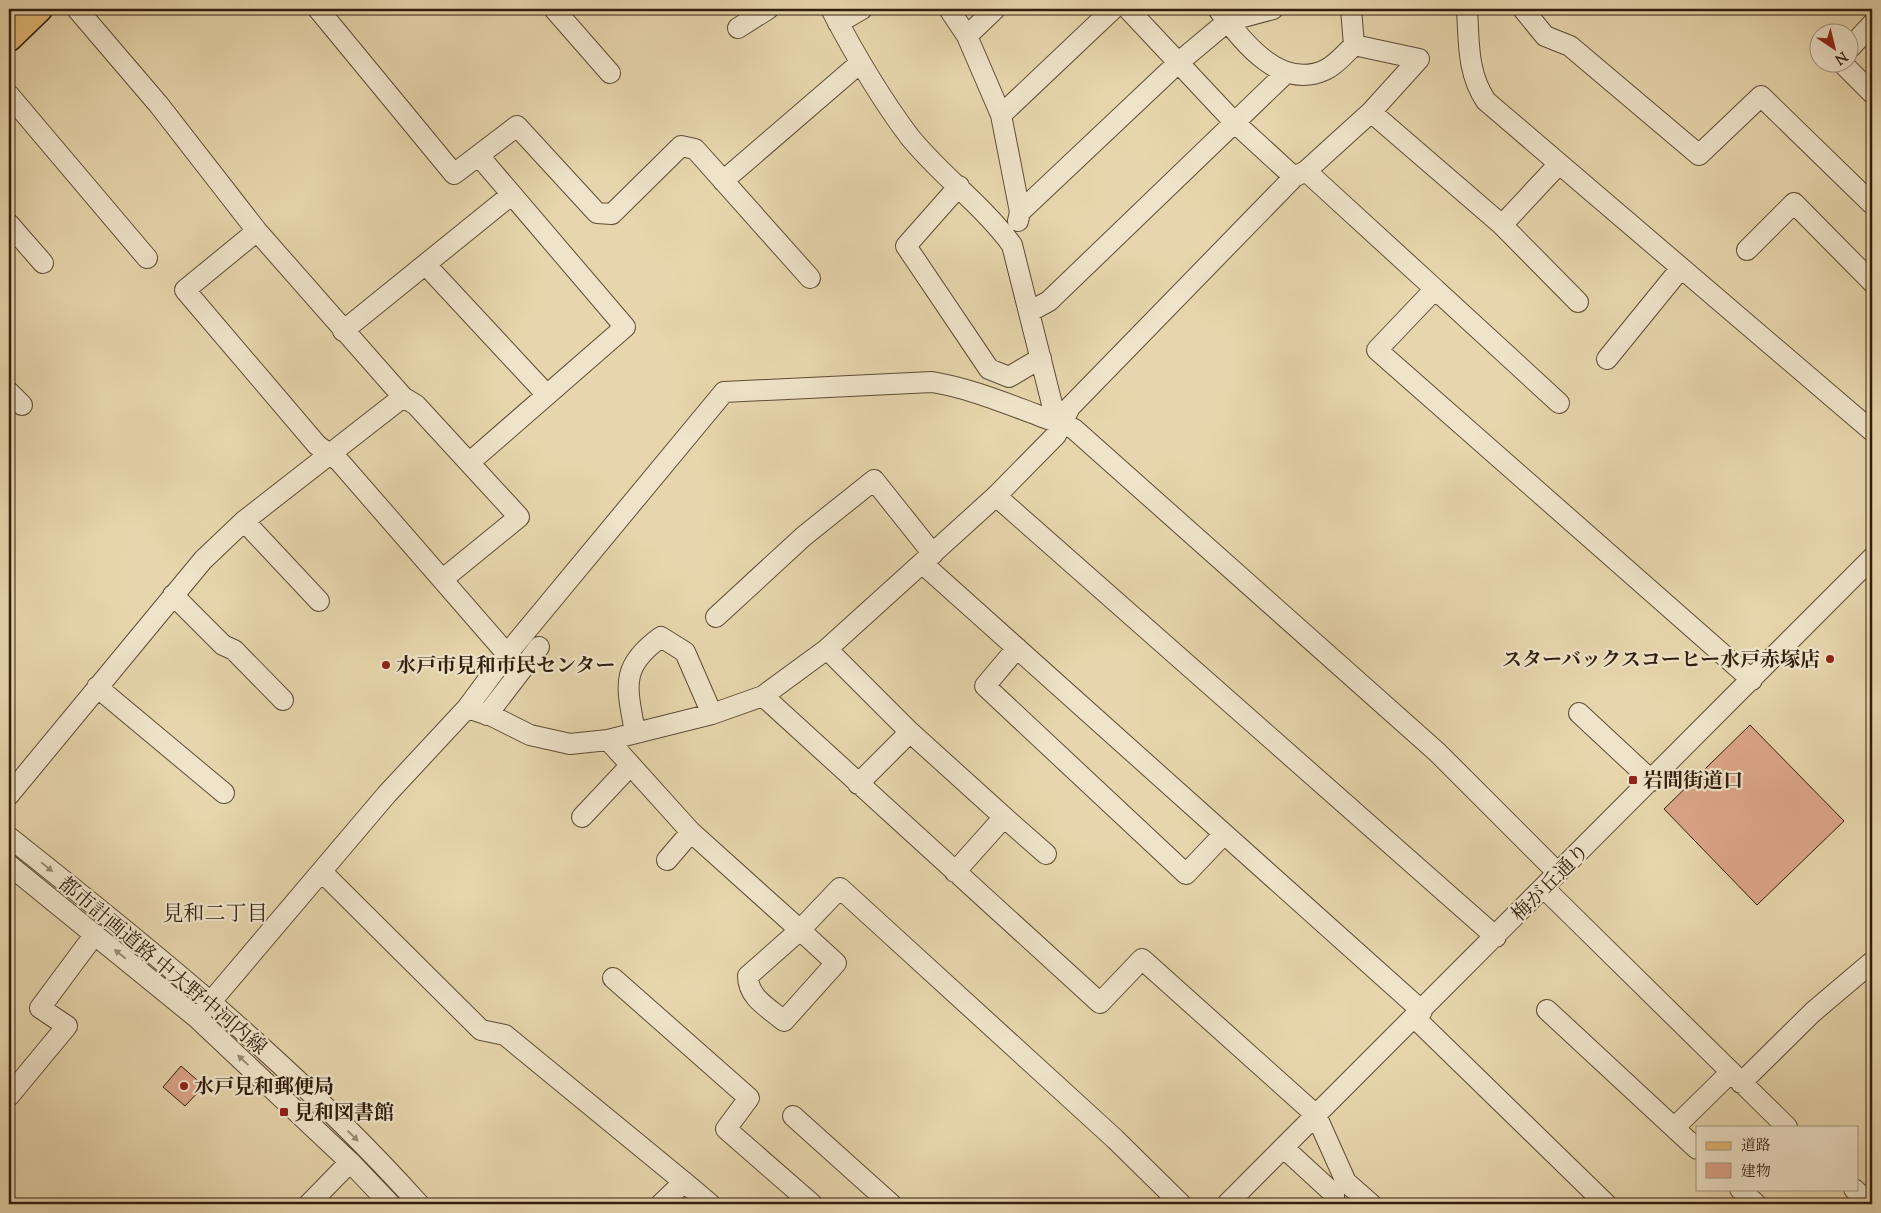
<svg xmlns="http://www.w3.org/2000/svg" width="1881" height="1213" font-family="'Sorts Mill Goudy','Noto Serif JP',serif">
<rect width="100%" height="100%" fill="#e7d6ad"/>
<filter id="stains"><feTurbulence type="fractalNoise" baseFrequency=".004" numOctaves="4"/><feColorMatrix values="0 0 0 0 .2 0 0 0 0 .09 0 0 0 0 .02 0 0 0 .5 -.17"/></filter>
<radialGradient id="worn" r=".72"><stop offset=".6" stop-color="#630" stop-opacity="0"/><stop offset="1" stop-color="#630" stop-opacity=".3"/></radialGradient>
<path fill="#dda58a" stroke="#311e0e" d="M1750,725L1844,821L1757,905L1664,809Z
M181,1066L204,1086L185,1106L163,1087Z"/>
<g fill="none" stroke-linecap="round" stroke-linejoin="round">
<defs>
<path id="minor" d="M77,9L159,105L257,231L403,397L416,405L519,517L443,579
M318,9L454,174L517,126L597,213L612,214L681,146L695,149L810,278
M554,9L610,73
M831,9C854,53 879,96 909,136C940,175 982,204 1012,245L1052,404L1063,423
M949,9L967,36L1001,115L1020,212L1018,221
M1128,9L1234,122L1294,177
M1218,9C1242,40 1279,91 1325,70C1336,65 1346,53 1354,45L1351,9
M1467,9C1469,41 1467,73 1486,101L1872,431
M1523,9L1545,36L1570,46L1699,155L1761,96L1872,204
M838,23L862,9
M738,28L768,9
M967,36L995,9
M1848,50L1872,24
M1841,62L1872,93
M9,95L147,258
M1371,112L1502,225L1558,165
M1001,115L1113,9
M1306,171L1435,289L1377,350L1752,680
M723,181L860,63
M959,186L906,246L989,369L1009,377L1041,358
M1020,212L1179,62L1228,21L1273,9
M9,224L43,263
M1502,225L1578,302
M257,231L185,290L317,445L339,461L507,654
M1747,250L1794,203L1872,282
M426,265L547,395
M1435,289L1559,403
M1029,312L1049,301L1287,72
M343,331L511,195
M1607,359L1681,268
M9,392L22,405
M470,462L625,327L479,156
M996,496L1496,937
M244,521L319,601
M923,564L1422,1011
M173,595L223,645L234,650L283,700
M716,617L804,536L874,480L933,554
M1017,648L985,686L1186,874L1224,834
M827,649L910,732L1004,817L955,872
M97,687L224,793
M763,696L1100,1003L1142,959L1316,1115L1346,1182L1371,1204
M467,708L492,716L530,735L570,744L608,740L712,714L763,696L827,649L996,496L1056,435L1070,407L1294,177L1306,171L1371,112L1419,59L1354,45
M1579,713L1652,781
M487,715L539,647
M635,732C627,687 619,667 661,637L685,652L712,714
M608,740L691,832L800,930L840,888L1115,1139L1181,1204
M858,784L910,732
M9,795L203,560L244,521L403,397
M582,817L630,766
M1004,817L1046,854
M9,837C153,951 296,1067 419,1204
M667,860L691,832
M9,865L197,1018L350,1162L390,1204
M322,872L481,1030L505,1035L684,1182
M1544,888L1787,1127
M800,930L836,963L784,1021C769,1008 748,998 748,976Z
M613,978L749,1098L726,1129L812,1204
M1547,1010L1697,1149
M197,1018L387,794L467,708L507,654L724,392L932,382C968,388 1000,401 1035,414C1048,420 1061,422 1074,429L1437,752L1558,873
M1415,1018L1606,1204
M1741,1083L1813,1012L1872,962
M9,1096L67,1026L40,1008L95,934
M793,1116L891,1204
M1675,1127L1730,1073
M1284,1148L1334,1194V1204
M1740,1189L1756,1204
M1854,1189L1870,1204
M309,1204L350,1162
M661,1204L684,1182L710,1204
M1227,1204L1872,558"/>
<path id="major" d="M9,38L39,9"/>
</defs>
<use href="#minor" stroke="#5e4c36" stroke-width="22"/>
<use href="#major" stroke="#311e0e" stroke-width="29"/>
<use href="#minor" stroke="#efe4ca" stroke-width="20"/>
<use href="#major" stroke="#e4bb76" stroke-width="26"/>
</g>
<defs><path id="oneway-solid" d="M-6-.8H1V-3.2L6.5 0L1 3.2V.8H-6Z" transform="scale(1.25)"/></defs>
<g fill="#9a8b75">
<use href="#oneway-solid" transform="translate(47 867) rotate(39)"/>
<use href="#oneway-solid" transform="translate(120 954) rotate(-141)"/>
<use href="#oneway-solid" transform="translate(243 1060) rotate(-137)"/>
<use href="#oneway-solid" transform="translate(353 1136) rotate(45)"/>
</g>
<g fill="#8f2418" stroke="#efe4ca" stroke-width="2">
<circle cx="1830" cy="659" r="5"/>
<circle cx="386" cy="665" r="5"/>
<rect x="1628" y="775" width="10" height="10" rx="2.5"/>
<circle cx="184" cy="1086" r="5"/>
<rect x="279" y="1107" width="10" height="10" rx="2.5"/>
</g>
<g text-anchor="middle" stroke-width="4.5" stroke-linejoin="round" paint-order="stroke">
<g font-size="20" font-weight="bold" fill="#311e0e" stroke="#efe4ca" text-anchor="start">
<text x="1820" y="666" text-anchor="end">スターバックスコーヒー水戸赤塚店</text>
<text x="396" y="672">水戸市見和市民センター</text>
<text x="1643" y="787">岩間街道口</text>
<text x="194" y="1093">水戸見和郵便局</text>
<text x="294" y="1119">見和図書館</text>
</g>
<g font-size="20" fill="#311e0e" stroke="#efe4ca">
<text transform="translate(1550 882) rotate(-45)" y="7">梅が丘通り</text>
<text transform="translate(163 965) rotate(40)" y="7">都市計画道路 中大野中河内線</text>
</g>
<g font-size="21" fill="#311e0e" stroke="#efe4ca">
<text x="215" y="920">見和二丁目</text>
</g>
</g>
<rect width="1881" height="1213" fill="none" stroke="#e7d6ad" stroke-width="30"/>
<rect x="10" y="10" width="1861" height="1193" fill="none" stroke="#311e0e" stroke-width="2.5"/>
<rect x="15" y="15" width="1851" height="1183" fill="none" stroke="#311e0e"/>
<rect x="1696" y="1126" width="162" height="65" fill="#efe4ca" stroke="#a3957f"/>
<rect x="1706" y="1142" width="25" height="8" fill="#e4bb76" stroke="#a3957f"/>
<text x="1741" y="1150" font-size="15" fill="#311e0e">道路</text>
<rect x="1706" y="1163" width="25" height="15" fill="#dda58a" stroke="#a3957f"/>
<text x="1741" y="1176" font-size="15" fill="#311e0e">建物</text>
<g transform="translate(1834 48) rotate(145)"><circle r="24" fill="#efe4ca" stroke="#a3957f"/>
<path d="M0-4L9 19L0 12L-9 19Z" fill="#8f2418"/>
<text y="-8" font-size="14" font-weight="bold" text-anchor="middle" fill="#311e0e">N</text>
</g>
<rect width="100%" height="100%" filter="url(#stains)"/>
<rect width="100%" height="100%" fill="url(#worn)"/>
</svg>
